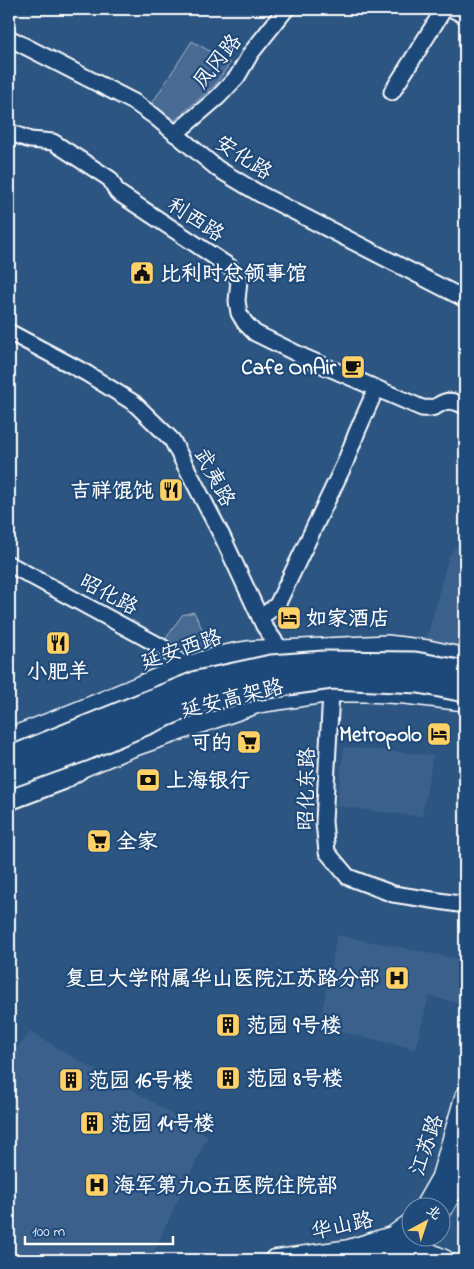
<svg xmlns="http://www.w3.org/2000/svg" width="474" height="1269" font-family="'Indie Flower','LXGW WenKai TC',sans-serif">
<rect width="100%" height="100%" fill="#2c5582"/>
<filter id="ink" filterUnits="userSpaceOnUse"><feTurbulence type="fractalNoise" baseFrequency=".02" numOctaves="2"/><feDisplacementMap in="SourceGraphic" scale="10" xChannelSelector="R" yChannelSelector="G"/><feConvolveMatrix kernelMatrix="1 2 1 2 8 2 1 2 1" color-interpolation-filters="sRGB"/></filter>
<g filter="url(#ink)">
<path fill="#3b618b" d="M465,543V650L426,641L449,555L456,547Z
M344,747L433,755L422,817L336,806Z
M337,935L465,960V1005L429,996L415,1049L319,1027Z
M31,1031L70,1056L121,1083L208,1136L150,1260H9V1058Z"/>
<path fill="#486b92" stroke="#a4b5c8" d="M192,41L230,63L216,84L175,120L151,105Z
M194,612L201,627L216,641L215,649L191,659L175,652L165,640L182,615Z"/>
<g fill="none" stroke-linecap="round" stroke-linejoin="round">
<defs>
<path id="minor" d="M452,9L465,16
M9,38L134,102L154,116L218,169L260,194L465,299
M392,92L444,9
M9,132L30,140L53,142L110,179L117,192L230,267L239,280L237,301L239,313L245,323L255,333L306,358L422,408C444,411 438,393 465,406
M175,134L218,97L237,77L251,53L286,9
M9,332L86,373L134,403L172,440L222,536L264,626L281,650L287,655
M9,564L162,647L186,667
M260,618L277,605L345,463L357,432L376,389
M323,686L331,692L324,822L327,852L348,877L393,894L465,905"/>
<path id="major" d="M9,738C44,725 78,712 113,697C167,675 221,646 281,650L387,645L428,650L465,658
M62,770L78,769L129,748L258,703L331,692H366L405,694L465,701
M425,1206L441,1178L465,1096
M442,1210L455,1187L465,1153
M401,1240L445,1260
M274,1260L347,1250L393,1236L412,1222
M361,1260L409,1244L417,1236"/>
<path id="highway" d="M9,799L62,779L78,769"/>
</defs>
<use href="#minor" stroke="#fff" stroke-width="19"/>
<use href="#major" stroke="#fff" stroke-width="22"/>
<use href="#highway" stroke="#fff" stroke-width="25"/>
<use href="#minor" stroke="#1f4a7a" stroke-width="15"/>
<use href="#major" stroke="#1f4a7a" stroke-width="19"/>
<use href="#highway" stroke="#1f4a7a" stroke-width="21"/>
<defs>
<path id="highway-bridge" d="M9,758L197,682L271,666L324,662L415,663L465,672
M9,777L84,750L193,704L253,689L331,678L419,682L465,691"/>
</defs>
<use href="#highway-bridge" stroke="#fff" stroke-width="25" stroke-linecap="butt"/>
<use href="#highway-bridge" stroke="#1f4a7a" stroke-width="21"/>
</g>
</g>
<defs>
<symbol id="civic-square" viewBox="-11 -11 22 22"><rect x="-9" y="-9" width="18" height="18" rx="4" fill="#ffd166" stroke="#1f4a7a"/><path d="M-.6-6.5H3V-4.5H.6V-3L4-1V1h2V6H-6V1h2V-1L-.6-3ZM-1.2 2.5V6h2.4V2.5Z" fill="#111"/></symbol>
<symbol id="cafe-square" viewBox="-11 -11 22 22"><rect x="-9" y="-9" width="18" height="18" rx="4" fill="#ffd166" stroke="#1f4a7a"/><path d="M-5.5-4.5H6V0H3Q3 3.5 0 3.5H-2.5Q-5.5 3.5-5.5 0ZM3-3.2v2h1.7v-2ZM-6 4.5H4V6H-6Z" fill="#111"/></symbol>
<symbol id="restaurant-square" viewBox="-11 -11 22 22"><rect x="-9" y="-9" width="18" height="18" rx="4" fill="#ffd166" stroke="#1f4a7a"/><path d="M-5-6h1v4h1v-4h1v4h1v-4h1v5L-1.5 .5V6h-2V.5L-5-1ZM5-6V6H3V1.5H1.5Q1.5-4 5-6Z" fill="#111"/></symbol>
<symbol id="hotel-square" viewBox="-11 -11 22 22"><rect x="-9" y="-9" width="18" height="18" rx="4" fill="#ffd166" stroke="#1f4a7a"/><path d="M-6-4.5h1.5V1H6V5H4.5V3h-9V5H-6ZM-4 0a1.8 1.8 0 1 1 3.6 0ZM.5 0V-2.5h3Q6-2.5 6 0Z" fill="#111"/></symbol>
<symbol id="supermarket-square" viewBox="-11 -11 22 22"><rect x="-9" y="-9" width="18" height="18" rx="4" fill="#ffd166" stroke="#1f4a7a"/><path d="M-6-5.5h2.5l.6 2H6L4.5 2H-2.5L-4.4-4H-6ZM-1.5 3.2a1.3 1.3 0 1 0 .1 0ZM3 3.2a1.3 1.3 0 1 0 .1 0Z" fill="#111"/></symbol>
<symbol id="bank-square" viewBox="-11 -11 22 22"><rect x="-9" y="-9" width="18" height="18" rx="4" fill="#ffd166" stroke="#1f4a7a"/><path d="M-6-4H6V4H-6ZM0-2.3a2.3 2.3 0 1 0 0 4.6a2.3 2.3 0 1 0 0-4.6Z" fill="#111"/></symbol>
<symbol id="hospital-square" viewBox="-11 -11 22 22"><rect x="-9" y="-9" width="18" height="18" rx="4" fill="#ffd166" stroke="#1f4a7a"/><path d="M-5-5h3v3.5h4V-5h3V5h-3V1.5h-4V5h-3Z" fill="#111"/></symbol>
<symbol id="building-square" viewBox="-11 -11 22 22"><rect x="-9" y="-9" width="18" height="18" rx="4" fill="#ffd166" stroke="#1f4a7a"/><path d="M-4-6H4V6H1V3H-1V6H-4ZM-2.5-4.3h1.7v1.8h-1.7ZM.8-4.3h1.7v1.8H.8ZM-2.5-1h1.7V.8h-1.7ZM.8-1h1.7V.8H.8Z" fill="#111"/></symbol>
</defs>
<g fill-rule="evenodd">
<use href="#civic-square" x="128" y="259" width="28" height="28"/>
<use href="#cafe-square" x="339" y="353" width="28" height="28"/>
<use href="#restaurant-square" x="157" y="476" width="28" height="28"/>
<use href="#hotel-square" x="275" y="604" width="28" height="28"/>
<use href="#restaurant-square" x="44" y="629" width="28" height="28"/>
<use href="#hotel-square" x="425" y="720" width="28" height="28"/>
<use href="#supermarket-square" x="235" y="728" width="28" height="28"/>
<use href="#bank-square" x="134" y="766" width="28" height="28"/>
<use href="#supermarket-square" x="85" y="827" width="28" height="28"/>
<use href="#hospital-square" x="383" y="964" width="28" height="28"/>
<use href="#building-square" x="214" y="1011" width="28" height="28"/>
<use href="#building-square" x="214" y="1064" width="28" height="28"/>
<use href="#building-square" x="57" y="1066" width="28" height="28"/>
<use href="#building-square" x="78" y="1109" width="28" height="28"/>
<use href="#hospital-square" x="83" y="1171" width="28" height="28"/>
</g>
<g text-anchor="middle" stroke-width="4.5" stroke-linejoin="round" paint-order="stroke">
<g font-size="21" fill="#fff" stroke="#1f4a7a">
<text transform="translate(217 61) rotate(-51)" y="7">凤冈路</text>
<text transform="translate(244 157) rotate(33)" y="7">安化路</text>
<text transform="translate(196 219) rotate(33)" y="7">利西路</text>
<text transform="translate(215 477) rotate(62)" y="7">武夷路</text>
<text transform="translate(109 594) rotate(28)" y="7">昭化路</text>
<text transform="translate(181 649) rotate(-19)" y="7">延安西路</text>
<text transform="translate(232 698) rotate(-14)" y="7">延安高架路</text>
<text transform="translate(306 789) rotate(-89)" y="7">昭化东路</text>
<text transform="translate(426 1145) rotate(-71)" y="7">江苏路</text>
<text transform="translate(342 1225) rotate(-12)" y="7">华山路</text>
</g>
<g font-size="21" font-weight="bold" fill="#fff" stroke="#1f4a7a" text-anchor="start">
<text x="160" y="280">比利时总领事馆</text>
<text x="336" y="374" text-anchor="end">Cafe OnAir</text>
<text x="154" y="497" text-anchor="end">吉祥馄饨</text>
<text x="306" y="625">如家酒店</text>
<text x="58" y="678" text-anchor="middle">小肥羊</text>
<text x="422" y="741" text-anchor="end">Metropolo</text>
<text x="232" y="749" text-anchor="end">可的</text>
<text x="166" y="787">上海银行</text>
<text x="116" y="848">全家</text>
<text x="380" y="985" text-anchor="end">复旦大学附属华山医院江苏路分部</text>
<text x="246" y="1032">范园 9号楼</text>
<text x="246" y="1085">范园 8号楼</text>
<text x="88" y="1087">范园 16号楼</text>
<text x="110" y="1130">范园 14号楼</text>
<text x="114" y="1192">海军第九O五医院住院部</text>
</g>
</g>
<rect width="474" height="1269" fill="none" stroke="#1f4a7a" stroke-width="30"/>
<rect x="15" y="15" width="444" height="1239" fill="none" stroke="#fff" stroke-width="2" filter="url(#ink)"/>
<g transform="translate(426 1222) rotate(40)"><circle r="24" fill="#1f4a7a" stroke="#7992af"/>
<path d="M0-4L9 19L0 12L-9 19Z" fill="#ffd166"/>
<text y="-8" font-size="14" font-weight="bold" text-anchor="middle" fill="#ffffff">北</text>
</g>
<path d="M25 1236v8h148v-8" fill="none" stroke="#ffffff" stroke-width="2.5"/>
<text x="32" y="1236" font-size="15" fill="#ffffff" stroke="#1f4a7a" stroke-width="4" paint-order="stroke">100 m</text>
</svg>
